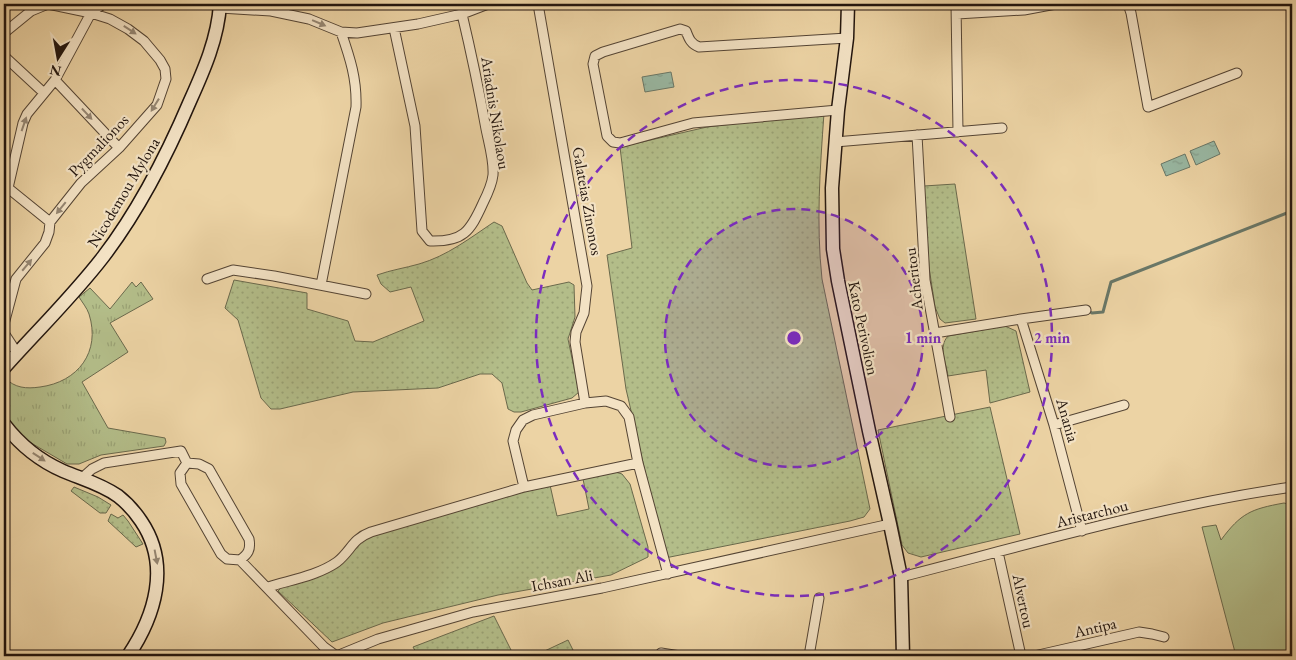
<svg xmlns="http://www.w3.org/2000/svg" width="1296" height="660" font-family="'EB Garamond',serif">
<defs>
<pattern id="grass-dots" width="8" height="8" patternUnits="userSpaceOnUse" patternTransform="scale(1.25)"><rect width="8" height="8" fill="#b3bd89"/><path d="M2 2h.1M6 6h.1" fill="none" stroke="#9aa275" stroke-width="1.8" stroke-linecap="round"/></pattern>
<pattern id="park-tufts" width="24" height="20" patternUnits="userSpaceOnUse" patternTransform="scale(1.25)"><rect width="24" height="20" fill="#b3bd89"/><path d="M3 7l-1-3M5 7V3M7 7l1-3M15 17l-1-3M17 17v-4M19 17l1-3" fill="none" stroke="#9aa275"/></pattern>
<pattern id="water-ripples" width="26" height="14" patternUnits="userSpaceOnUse" patternTransform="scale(1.25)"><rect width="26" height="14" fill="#99b8a3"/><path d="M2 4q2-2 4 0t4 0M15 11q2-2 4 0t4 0" fill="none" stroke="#849d8b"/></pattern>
</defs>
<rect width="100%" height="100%" fill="#ecd3a4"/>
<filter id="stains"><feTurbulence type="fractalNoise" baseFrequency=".004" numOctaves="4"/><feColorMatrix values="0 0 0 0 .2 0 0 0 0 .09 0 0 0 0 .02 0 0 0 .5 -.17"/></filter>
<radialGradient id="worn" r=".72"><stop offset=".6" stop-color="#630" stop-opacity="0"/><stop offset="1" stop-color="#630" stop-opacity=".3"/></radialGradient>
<path fill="url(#grass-dots)" stroke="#6a694c" d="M824,113C820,170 816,223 822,279L870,509L864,517L850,521L665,558L626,389L607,255L632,248L620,147L707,127Z
M955,184L976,319L945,323L940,319L935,307L929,267L924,186Z
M494,222L502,226L527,283L532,290L569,282L574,285L575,317L568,339L579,392L572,398L521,412H514L508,409L502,383L492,374H480L438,388L353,392L280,409H271L261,398L238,320L225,308L234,280L307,293V309L348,321L355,341L373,342L424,321L411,287L390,292L381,284L377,275C391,270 405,268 419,264C447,256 470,238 494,222Z
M1005,326L1016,331L1030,392L990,403L986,370L948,376C946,362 938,347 948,336Z
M990,407L1020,534L921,557L908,553L902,545L878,430Z
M612,471L622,474L630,484L648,547V557L611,575L498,595L383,623L332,642L278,591L285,584L316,576L360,539L396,526L550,485L557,516L589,509L583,479Z
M74,487L98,497L111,505L106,513H100L71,491Z
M111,514L118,518L123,515L128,521L143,544L136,547L108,521Z
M494,616L514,656H418L413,647Z
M568,640L576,656H534Z"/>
<path fill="url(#park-tufts)" stroke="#6a694c" d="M132,282L136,287L141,282L153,299L110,323L128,352L82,382L108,428L165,438L166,442L164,446L101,455L79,464H67L21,437L4,416V380L5,378C15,388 26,389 40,387C78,382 101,352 89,314C87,308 82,302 79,297L90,288L110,309Z"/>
<path fill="#b3bd89" stroke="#6a694c" d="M1284,503L1292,505V656H1236L1202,527L1216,525L1221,540C1241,513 1251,509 1284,503Z"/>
<path fill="url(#water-ripples)" stroke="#697767" d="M671,72L674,87L645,92L642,77Z
M1214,141L1220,154L1196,165L1190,151Z
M1185,154L1190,167L1166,176L1161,164Z"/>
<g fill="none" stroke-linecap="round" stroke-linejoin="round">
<path stroke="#697767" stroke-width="3" d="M1087,310L1092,313L1103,312L1111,282L1292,211"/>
<defs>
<path id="street" d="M538,4L587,286L584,313L576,332L575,342L585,403
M956,4L958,132
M1128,4L1131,13L1148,107L1237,73
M220,8L271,11L309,19L341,32L357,33L418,24L462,14L488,4
M957,14L1024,10L1056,4
M394,28L415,126L422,231L430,241C463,242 470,232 483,203C487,195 492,184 493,175C494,160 489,144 486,129C479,90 471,52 462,14
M4,33L31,11L48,4L91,13L110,19L128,29L144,41L160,60L165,69L166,79L157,105L119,148L81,183L50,222L49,232L45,243L16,279L4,324
M4,56L44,93
M55,80L119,148
M838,110L693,123L620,143L613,142L607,136L593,64L595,56L603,52L680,29L686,31C689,39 691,44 699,47L847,38
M917,135L925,280L950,417
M835,142L1002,128
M50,222L8,188L23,123L27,114L55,80L91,13L103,4
M207,279L233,270L274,276L366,294
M321,285L356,107C357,79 350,58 341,32
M1021,319L1054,425L1082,531
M4,333L17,353
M935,333L1021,319L1086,310
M1054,425L1124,405
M187,463L199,464L209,469L249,539C251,550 248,554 240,560L227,559L221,554L181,484L180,473Z
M83,477L92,469L104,463L181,451L187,463
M524,487L513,441L516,430L523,420L533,415L585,403L606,401L621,406L629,417L638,463L668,574
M998,552L1021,656
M240,560L324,647L335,655H339L378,639L473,612L602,588L890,524
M901,577C1030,544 1160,506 1292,487
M268,587C290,580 317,576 337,562C351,551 352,539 371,532L524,487L638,463
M661,653L680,656
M809,656L819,598
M1034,656L1139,632L1152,634L1164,637"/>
<path id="secondary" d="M848,4L847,38L838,110L832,188L833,249L838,281L869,431L890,524L901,577L903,656
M4,368C37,331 73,296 103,257C139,210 167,155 190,101C204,70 218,38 220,4
M4,424C20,445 38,460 63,471C82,479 101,484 118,496C127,503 135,512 141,521C171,565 155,616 128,656"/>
</defs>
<use href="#street" stroke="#544434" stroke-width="11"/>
<use href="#secondary" stroke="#22150e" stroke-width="15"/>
<use href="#street" stroke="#f3e2c4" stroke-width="9"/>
<use href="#secondary" stroke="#f3e2c4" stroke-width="12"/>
</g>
<defs><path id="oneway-solid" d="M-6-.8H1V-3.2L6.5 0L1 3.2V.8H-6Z" transform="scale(1.25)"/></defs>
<g fill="#958672">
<use href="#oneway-solid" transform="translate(319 23) rotate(23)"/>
<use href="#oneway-solid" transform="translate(130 30) rotate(33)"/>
<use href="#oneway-solid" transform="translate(155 105) rotate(122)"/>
<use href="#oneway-solid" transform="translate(87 114) rotate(47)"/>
<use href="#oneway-solid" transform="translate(24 124) rotate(-71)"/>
<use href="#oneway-solid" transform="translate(61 208) rotate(129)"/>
<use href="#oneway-solid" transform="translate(27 265) rotate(-50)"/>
<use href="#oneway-solid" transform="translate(39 457) rotate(33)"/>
<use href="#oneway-solid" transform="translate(156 557) rotate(79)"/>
</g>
<circle cx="794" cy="338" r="129" fill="#7b2cbf" fill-opacity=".12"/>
<g fill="none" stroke="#7b2cbf" stroke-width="2.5" stroke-dasharray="9 6">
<circle cx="794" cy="338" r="129"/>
<circle cx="794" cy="338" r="258"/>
</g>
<g text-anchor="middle" stroke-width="4.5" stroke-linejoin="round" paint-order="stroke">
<g font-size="16" fill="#22150e" stroke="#f3e2c4">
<text transform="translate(496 113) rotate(81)" y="6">Ariadnis Nikolaou</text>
<text transform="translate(98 145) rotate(-46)" y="6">Pygmalionos</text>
<text transform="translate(123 192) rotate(-59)" y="6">Nicodemou Mylona</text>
<text transform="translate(588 201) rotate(80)" y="6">Galateias Zinonos</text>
<text transform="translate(913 279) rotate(-97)" y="6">Acheritou</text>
<text transform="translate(864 328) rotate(78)" y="6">Kato Perivolion</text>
<text transform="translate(1068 420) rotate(74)" y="6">Anania</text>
<text transform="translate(1092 513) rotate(-14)" y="6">Aristarchou</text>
<text transform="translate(562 580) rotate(-11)" y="6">Ichsan Ali</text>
<text transform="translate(1024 601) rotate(78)" y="6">Alvertou</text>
<text transform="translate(1095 627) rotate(-13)" y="6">Antipa</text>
</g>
</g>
<circle cx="794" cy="338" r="8" fill="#7b2cbf" stroke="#f3e2c4" stroke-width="2.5"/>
<g font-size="15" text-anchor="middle" font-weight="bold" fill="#7b2cbf" stroke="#f3e2c4" stroke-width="4.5" stroke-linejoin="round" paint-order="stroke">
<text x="923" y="343">1 min</text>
<text x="1052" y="343">2 min</text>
</g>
<rect width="1296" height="660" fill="none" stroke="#ecd3a4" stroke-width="20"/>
<rect x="5" y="5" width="1286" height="650" fill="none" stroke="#22150e" stroke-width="2.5"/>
<rect x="10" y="10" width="1276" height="640" fill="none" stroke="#22150e"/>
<g transform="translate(58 58) rotate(191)" stroke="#f3e2c4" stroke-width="4" paint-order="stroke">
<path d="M0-4L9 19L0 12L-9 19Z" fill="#22150e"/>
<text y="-8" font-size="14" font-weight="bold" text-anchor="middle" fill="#22150e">N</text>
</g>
<rect width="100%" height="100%" filter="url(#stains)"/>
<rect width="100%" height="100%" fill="url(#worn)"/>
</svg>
